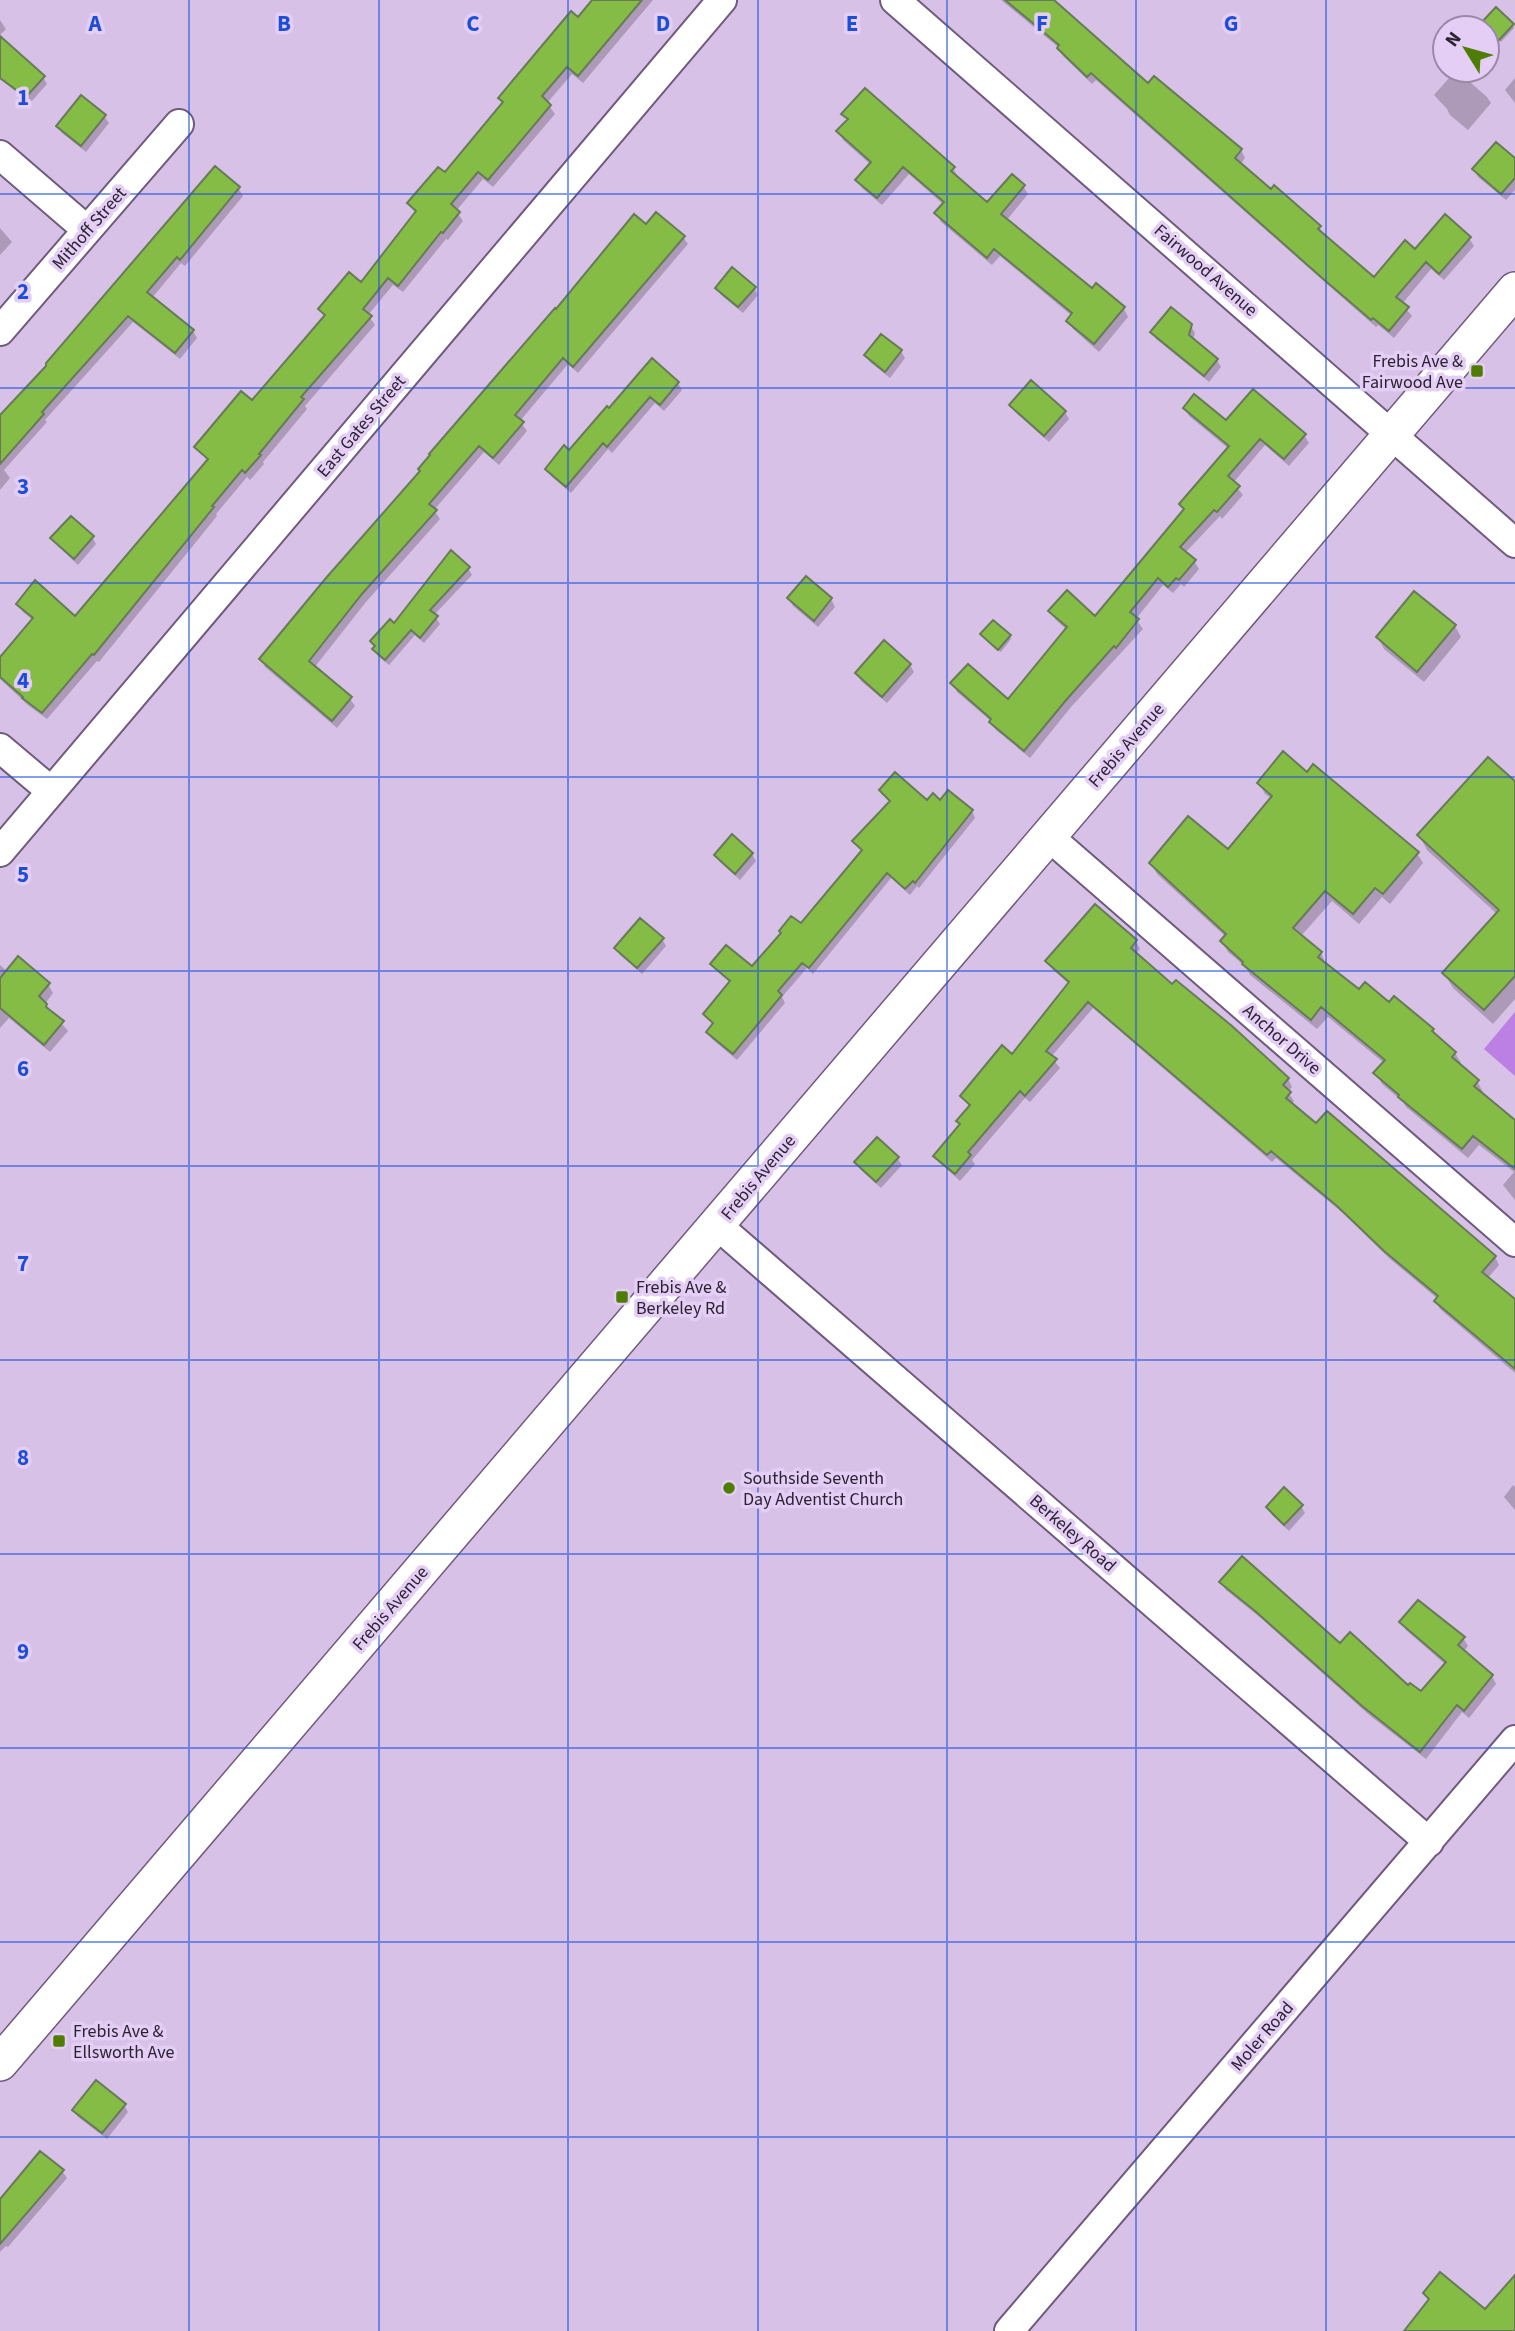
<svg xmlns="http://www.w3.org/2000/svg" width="1515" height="2331" font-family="'Source Sans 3',sans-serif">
<rect width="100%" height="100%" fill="#d7c1e7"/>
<path fill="#bc7fe4" d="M1515,1012V1076L1484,1049Z"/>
<path fill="#0003" d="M595,0H653L583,83L572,74L547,103L555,114L493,187L483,179L456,211L463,221L448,240L446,239L403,292L393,285L368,315L375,325L305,406L307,409L263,462L264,464L250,480L247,477L216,514L217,516L99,662L97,661L47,719L29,706L0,679V660L33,620L23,612L19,605L75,619L208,461L196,447L252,402L325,318L320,309L361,284L416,214L409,203L445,175L504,104L501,98Z
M1001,0H1054L1148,85L1241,150L1245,158L1240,165L1319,227L1324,235L1374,280L1415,251L1469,238L1474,246L1444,280L1431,269L1402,304L1412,316L1394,338L1378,325L1376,327L1328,285L1096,80L1092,84L1063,56L1058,47Z
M0,20L6,29L0,35Z
M1512,25L1514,28L1501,42L1487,30Z
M0,38L43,77L47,84L30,103L0,79Z
M1456,70L1487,97L1491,103L1468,130L1450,115L1447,109L1434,95Z
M1515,78V103L1505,90Z
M844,114L953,168L958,177L957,178L987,204L1023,186L1028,194L1006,221L1093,290L1124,309L1128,317L1099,352L1073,329L1068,321L1072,316L1000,256L992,265L941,222L937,214L944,205L909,174L882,205L862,188L857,180L871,165L843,140L839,131L848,122Z
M104,116L109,123L86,152L62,133L58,126Z
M1515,160V190L1506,200L1478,177L1474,169Z
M215,168L239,189L243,196L185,266L181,263L152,298L193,331L197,338L180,359L133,322L45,420L47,422L4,470L10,478L0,490V426Z
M646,226L683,237L688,244L578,373L568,364L520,421L527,431L499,465L484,452L434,510L440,519L366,602L314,668L350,699L355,706L337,728L265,667L261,660Z
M0,228L12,242L0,255Z
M717,288H754L758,295L743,313L721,295Z
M1190,325L1195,333L1193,340L1217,360L1221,367L1209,382L1156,339L1152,332Z
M901,351L905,358L890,378L870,362L866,355Z
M1031,382L1065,412L1069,419L1049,442L1015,412L1011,405Z
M678,383L682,390L664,411L655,403L612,453L608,449L571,493L551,476L547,469L569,452L608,409Z
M1185,408L1227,422L1304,435L1309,443L1289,466L1265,445L1233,483L1243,495L1222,519L1220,516L1185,553L1194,561L1199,569L1184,587L1181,584L1173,593L1163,585L1136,619L1143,629L1071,707L1030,758L996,730L991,721L957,692L953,684L1008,701L1067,630L1055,619L1051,611L1095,618L1185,511L1181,504L1229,449L1189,416Z
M92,537L96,544L78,565L57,545L53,538Z
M468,568L472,575L434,615L440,624L424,643L415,635L389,665L378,656L372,642Z
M789,599H831L835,607L818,627L793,606Z
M1455,626L1461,637L1424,682L1384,649L1378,637Z
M982,635L1010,637L1011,639L1001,652Z
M910,665L914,672L887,703L861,681L857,674Z
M1307,774L1417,853L1423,863L1390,904L1382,897L1359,924L1332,901L1301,936L1321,953L1326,965L1359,992L1389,1004L1433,1030L1437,1038L1455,1053L1461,1063L1459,1065L1477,1081L1483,1092L1481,1094L1513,1121L1515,1119V1200L1503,1185L1514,1172L1479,1145L1468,1158L1406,1107L1403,1102L1382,1084L1376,1073L1384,1063L1328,1017L1317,1029L1250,975L1246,967L1228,952L1222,942L1226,937L1157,874L1151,863L1228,852L1272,799L1265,794L1259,783Z
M1515,783V999L1493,1024L1453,988L1444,973L1497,914L1427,850L1419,835Z
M881,791L928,803L940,802L972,811L975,818L919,888L917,886L910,895L891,878L813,974L807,968L782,997L785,1003L737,1060L712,1039L708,1032L714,1025L705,1015L731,983L716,970L712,964L752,969L801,926L863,852L855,842L890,803Z
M752,854L756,861L740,880L720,862L716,855Z
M1095,906L1136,941L1140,949L1136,954L1288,1079L1292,1087L1288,1092L1294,1101L1291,1105L1495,1257L1499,1265L1487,1279L1515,1301V1373L1440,1309L1436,1301L1438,1299L1390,1259L1344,1214L1276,1158L1272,1162L1093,1008L1051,1057L1060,1068L1030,1102L1025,1098L972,1160L975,1164L960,1181L940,1163L935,1156L961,1126L970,1107L962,1096L1012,1056L1069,984L1052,969L1047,961Z
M662,939L666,946L642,974L620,955L616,948Z
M0,965L8,972L48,984L53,993L45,1004L68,1031L50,1052L9,1018L0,1028Z
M897,1158L902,1165L881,1188L860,1169L856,1162Z
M1513,1485L1515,1487V1510L1504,1497Z
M1301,1506L1305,1513L1289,1531L1272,1515L1268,1507Z
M1221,1582L1340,1646L1408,1688L1422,1694L1446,1665L1406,1630L1401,1622L1463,1638L1468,1646L1463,1652L1492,1676L1496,1684L1469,1718L1462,1712L1426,1759L1368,1714L1262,1619L1226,1590Z
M124,2105L128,2112L107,2139L78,2117L74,2110Z
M62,2171L67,2178L8,2247L6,2246L0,2252V2198Z"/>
<path fill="#85bc45" stroke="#687b57" stroke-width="2" d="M592,0H642L578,76L567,67L542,96L551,105L488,180L478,172L451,204L460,212L443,233L441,232L398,286L388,278L363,309L372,316L301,397L304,399L259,454L261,455L245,473L242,470L212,506L214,507L94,655L92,654L42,713L22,698L23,697L0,677V657L33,618L16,604L35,580L75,616L208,459L194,447L241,391L252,400L325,315L318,309L349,272L361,282L416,211L407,203L438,167L445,172L503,102L498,98L571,11L578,17Z
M1005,0H1054L1148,83L1154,76L1242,149L1235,158L1271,189L1274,185L1321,226L1318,229L1374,277L1405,240L1415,249L1445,214L1471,237L1439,274L1426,262L1396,297L1409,307L1389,331L1373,318L1371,320L1321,277L1091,73L1087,77L1057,48L1059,45Z
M1496,7L1514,24L1498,41L1480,24Z
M0,36L45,76L26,97L0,78Z
M865,88L955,167L951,171L987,202L1012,174L1025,185L1001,214L1092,288L1096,283L1125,307L1094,344L1066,321L1072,313L994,249L987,258L934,213L944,202L903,167L877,198L855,180L871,162L836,131L848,119L841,114Z
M81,95L106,115L81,146L56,126Z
M1496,142L1515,158V178L1501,194L1472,169Z
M215,166L240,187L180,260L177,257L147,292L194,330L175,353L128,316L42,412L44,414L0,464V415L46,366V363Z
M656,212L685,236L573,367L563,358L515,415L524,422L493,458L479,446L429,504L437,510L362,594L309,661L352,697L332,721L259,659L326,578L420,471L418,469L430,455L429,454L555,308L556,309L634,214L646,224Z
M732,267L756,287L738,307L715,288Z
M1171,307L1192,324L1189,335L1218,359L1204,376L1150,332Z
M881,334L902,350L885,372L864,355Z
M652,358L679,382L660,405L650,397L607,447L603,443L566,487L545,469L564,445L569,450L607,406L609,408Z
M1031,380L1066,411L1044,436L1009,405Z
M1253,389L1306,434L1284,459L1260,439L1228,476L1240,486L1217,512L1214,510L1180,547L1196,560L1179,580L1176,578L1168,587L1158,578L1130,612L1139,619L1116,648L1114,646L1067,699L1024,751L989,722L991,719L950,683L968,664L1008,699L1067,627L1048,611L1067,590L1095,616L1184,509L1179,504L1229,446L1183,408L1194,394L1226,420Z
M71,516L94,536L74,559L50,538Z
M451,550L470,567L430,610L438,616L420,638L411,630L385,660L372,649L375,646L370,641L390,619L394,623Z
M806,576L832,598L814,621L787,598Z
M1414,591L1456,625L1417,672L1376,637Z
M993,620L1011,635L998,650L980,634Z
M884,640L911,664L882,697L855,673Z
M1283,751L1307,772L1313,764L1419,852L1383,894L1375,888L1353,914L1325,891L1293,928L1322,952L1318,957L1359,989L1365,982L1389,1002L1394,996L1434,1029L1432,1031L1456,1052L1452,1057L1479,1080L1474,1086L1515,1120V1169L1473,1136L1462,1149L1398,1097L1399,1095L1373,1073L1385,1060L1321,1007L1311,1020L1242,964L1243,962L1220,941L1226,934L1149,863L1188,816L1228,849L1272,796L1257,783Z
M1488,757L1515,781V976L1484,1010L1442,973L1499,910L1417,835Z
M895,772L927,800L933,793L940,800L948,790L973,810L915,883L913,881L905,889L887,873L809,968L802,963L778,991L782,995L733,1054L706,1032L713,1023L703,1014L730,981L710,964L726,945L752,966L781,933L779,931L791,916L801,923L862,850L852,841L890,801L879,790Z
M732,834L753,853L735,874L714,855Z
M1095,904L1137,940L1131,948L1172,984L1176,980L1232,1026L1289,1078L1283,1085L1291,1092L1286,1098L1316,1123L1327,1111L1496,1256L1482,1272L1515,1299V1369L1434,1301L1438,1296L1384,1251L1337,1206L1271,1151L1267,1155L1088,1002L1046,1051L1057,1059L1025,1096L1020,1091L968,1152L971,1155L955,1174L933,1156L960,1124L956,1121L970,1105L960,1096L1002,1045L1012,1054L1069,982L1045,961Z
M640,918L664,938L637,968L614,948Z
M18,956L50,983L39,996L47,1004L46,1007L64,1021L44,1045L0,1008V978Z
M877,1137L899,1157L876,1182L854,1162Z
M1284,1487L1303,1505L1284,1525L1266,1507Z
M1242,1556L1340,1643L1350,1632L1408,1685L1410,1683L1421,1691L1446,1662L1399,1622L1418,1600L1465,1637L1458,1645L1493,1675L1464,1711L1457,1705L1420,1752L1362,1706L1255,1611L1219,1582Z
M96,2080L126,2104L102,2133L72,2110Z
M40,2151L64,2170L0,2244V2199Z
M1440,2272L1485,2309L1515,2275V2331H1404L1429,2299L1423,2293Z"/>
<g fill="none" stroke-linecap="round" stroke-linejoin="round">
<defs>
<path id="minor" d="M895,0L1515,543
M0,155L87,230
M0,331L179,124
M0,748L51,791
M1048,836L1515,1242
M0,852L722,0
M717,1225L1429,1842
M1009,2331L1515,1740"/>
<path id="major" d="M0,2063L1515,290"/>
</defs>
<use href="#minor" stroke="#6f5b7d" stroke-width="32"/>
<use href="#major" stroke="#6f5b7d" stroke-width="38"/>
<use href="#minor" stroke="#fff" stroke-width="28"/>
<use href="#major" stroke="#fff" stroke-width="35"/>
</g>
<path fill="none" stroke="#1d4ed8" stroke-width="2" stroke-opacity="0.55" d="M189,0V2331M379,0V2331M568,0V2331M758,0V2331M947,0V2331M1136,0V2331M1326,0V2331M0,194H1515M0,388H1515M0,583H1515M0,777H1515M0,971H1515M0,1166H1515M0,1360H1515M0,1554H1515M0,1748H1515M0,1942H1515M0,2137H1515"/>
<g fill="#4f7c02" stroke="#e4cef5" stroke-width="2.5">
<rect x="1470" y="364" width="14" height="14" rx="3.5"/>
<rect x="615" y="1290" width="14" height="14" rx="3.5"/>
<circle cx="729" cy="1488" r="7"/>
<rect x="52" y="2034" width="14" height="14" rx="3.5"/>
</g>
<g text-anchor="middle" stroke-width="7" stroke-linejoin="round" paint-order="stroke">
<g font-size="18" fill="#2b2331" stroke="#e4cef5">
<text transform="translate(89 228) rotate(-49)" y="6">Mithoff Street</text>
<text transform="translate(1206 270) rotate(41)" y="6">Fairwood Avenue</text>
<text transform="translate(361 426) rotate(-50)" y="6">East Gates Street</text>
<text transform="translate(1126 745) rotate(-49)" y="6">Frebis Avenue</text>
<text transform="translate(1282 1039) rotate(41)" y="6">Anchor Drive</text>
<text transform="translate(758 1177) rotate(-50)" y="6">Frebis Avenue</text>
<text transform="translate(1073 1533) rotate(41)" y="6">Berkeley Road</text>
<text transform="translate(390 1608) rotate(-49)" y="6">Frebis Avenue</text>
<text transform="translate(1262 2036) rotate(-49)" y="6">Moler Road</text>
</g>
<g font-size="18" fill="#2b2331" stroke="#e4cef5" text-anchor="start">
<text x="1463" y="367" text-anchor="end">Frebis Ave &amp;<tspan x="1463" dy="21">Fairwood Ave</tspan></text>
<text x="636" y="1293">Frebis Ave &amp;<tspan x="636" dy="21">Berkeley Rd</tspan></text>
<text x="743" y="1484">Southside Seventh<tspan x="743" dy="21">Day Adventist Church</tspan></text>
<text x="73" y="2037">Frebis Ave &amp;<tspan x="73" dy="21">Ellsworth Ave</tspan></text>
</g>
</g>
<g font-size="23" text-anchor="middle" font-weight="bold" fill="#1d4ed8" stroke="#e4cef5" stroke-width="7" stroke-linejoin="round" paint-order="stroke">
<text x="95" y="31">A</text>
<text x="284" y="31">B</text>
<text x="473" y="31">C</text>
<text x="663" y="31">D</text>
<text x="852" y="31">E</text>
<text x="1042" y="31">F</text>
<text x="1231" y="31">G</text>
<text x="23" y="105">1</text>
<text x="23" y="299">2</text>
<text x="23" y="494">3</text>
<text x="23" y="688">4</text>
<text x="23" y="882">5</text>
<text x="23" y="1076">6</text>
<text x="23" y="1271">7</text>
<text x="23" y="1465">8</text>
<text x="23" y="1659">9</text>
</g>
<g transform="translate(1466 49) rotate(307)"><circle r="33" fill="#e4cef5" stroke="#9a8aa7" stroke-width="2"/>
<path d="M0-5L12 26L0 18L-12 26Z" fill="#4f7c02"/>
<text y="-10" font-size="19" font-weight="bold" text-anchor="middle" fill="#2b2331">N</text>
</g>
</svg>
